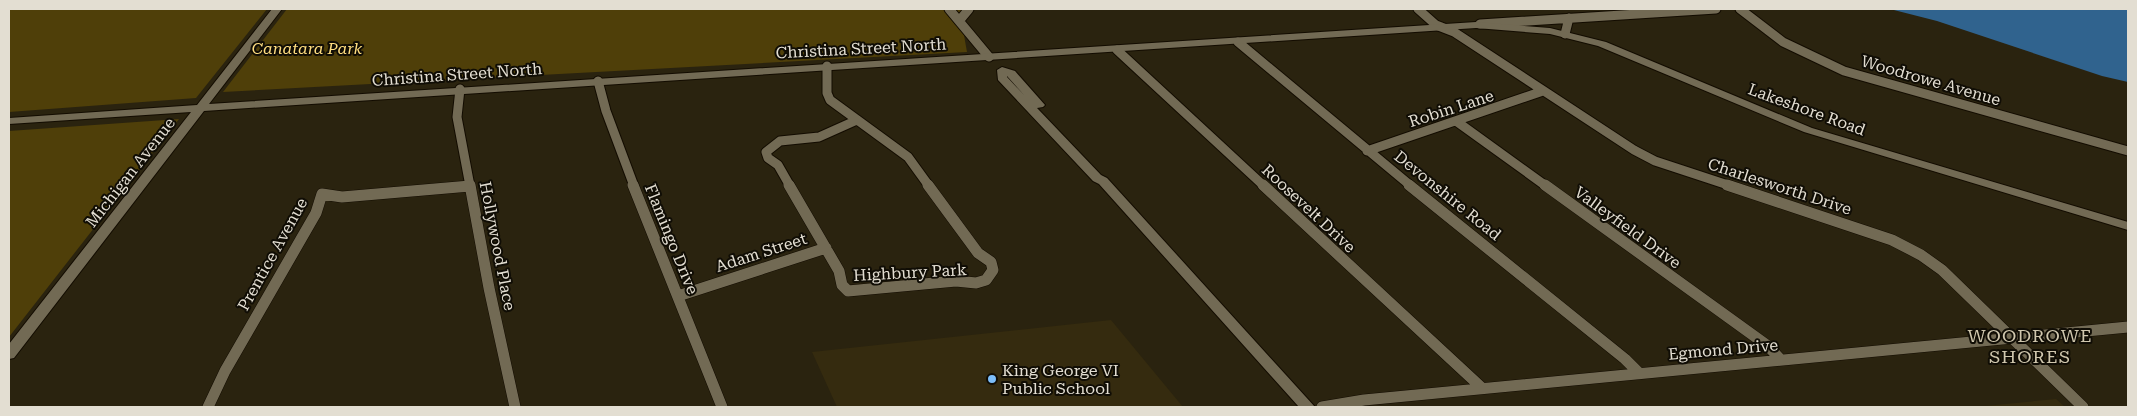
<svg xmlns="http://www.w3.org/2000/svg" width="2137" height="416" font-family="'Roboto Serif',serif">
<rect width="100%" height="100%" fill="#2a230f"/>
<path fill="#352b0f" d="M1111,320L1183,407H837L812,352Z
M2056,399L2065,407H1975Z"/>
<path fill="#4f3f09" d="M9,9H267L196,98L9,112Z
M287,9H972L962,24L967,52L223,92Z
M179,119L9,337V131Z"/>
<path fill="#30638e" d="M1890,9H2128V82L2102,76L1937,21Z"/>
<g fill="none" stroke-linecap="round" stroke-linejoin="round">
<defs>
<path id="street-far1" d="M949,9L989,57
M1418,9L1436,25L1454,32L1634,150L1655,161L1731,186
M1740,9L1783,42L1844,71L2128,151
M959,21L969,9
M1480,24L1716,9
M1565,34L1569,18
M1238,42L1411,186
M1117,50L1264,186
M827,66V93L830,100L908,157L929,186
M598,81L606,111L634,186
M460,89L457,117L470,186
M1456,121L1546,186
M1367,151L1543,91
M468,186H470
M790,186L778,165L768,158L766,152L780,141L819,137L857,120"/>
<path id="street" d="M470,185L489,288L515,407
M633,185L722,407
M789,185L839,271L842,285L848,291L956,281L976,283L986,280L993,270L991,262L978,253L928,185
M1263,185L1482,388
M1409,185L1625,359L1639,373
M1545,185L1768,346L1781,360
M1727,185L1892,240L1921,255L1942,270L2083,407
M678,296L826,248
M208,407L225,371L316,213L322,194L342,197L470,186
M1322,407L1364,400L2128,327"/>
<path id="secondary" d="M272,9H282L209,104L1476,22L1550,28L1606,42L1812,128L2128,222V230L1804,132L1598,46L1550,34L1476,28L204,111L14,358L9,359V344L191,112L9,124V118L197,105Z
M1002,67L1015,71L1045,105L1043,107L1037,108L1101,175L1107,178L1315,407H1299L1099,184L1093,181L998,80L997,70ZM1007,76L1024,95L1007,77Z"/>
</defs>
<use href="#street-far1" stroke="#130c00" stroke-width="11"/>
<use href="#street" stroke="#130c00" stroke-width="12"/>
<use href="#secondary" stroke="#130c00" stroke-width="2"/>
<use href="#street-far1" stroke="#726a54" stroke-width="9"/>
<use href="#street" stroke="#726a54" stroke-width="11"/>
<use href="#secondary" fill="#726a54" fill-rule="evenodd"/>
</g>
<circle fill="#7dbef9" stroke="#100d05" stroke-width="2" cx="992" cy="379" r="5"/>
<g text-anchor="middle" stroke-width="4" stroke-linejoin="round" paint-order="stroke">
<g font-size="16" font-style="italic" fill="#ffde80" stroke="#100d05">
<text x="307" y="54">Canatara Park</text>
</g>
<g font-size="16" fill="#e3ded2" stroke="#100d05">
<text transform="translate(861 48) rotate(-3)" y="6">Christina Street North</text>
<text transform="translate(457 74) rotate(-4)" y="6">Christina Street North</text>
<text transform="translate(1931 80) rotate(16)" y="6">Woodrowe Avenue</text>
<text transform="translate(1451 108) rotate(-18)" y="6">Robin Lane</text>
<text transform="translate(1807 109) rotate(20)" y="6">Lakeshore Road</text>
<text transform="translate(130 172) rotate(-52)" y="6">Michigan Avenue</text>
<text transform="translate(1780 186) rotate(18)" y="6">Charlesworth Drive</text>
<text transform="translate(1448 195) rotate(39)" y="6">Devonshire Road</text>
<text transform="translate(1309 208) rotate(43)" y="6">Roosevelt Drive</text>
<text transform="translate(1628 227) rotate(36)" y="6">Valleyfield Drive</text>
<text transform="translate(672 239) rotate(68)" y="6">Flamingo Drive</text>
<text transform="translate(498 246) rotate(79)" y="6">Hollywood Place</text>
<text transform="translate(761 252) rotate(-18)" y="6">Adam Street</text>
<text transform="translate(272 254) rotate(-61)" y="6">Prentice Avenue</text>
<text transform="translate(910 272) rotate(-3)" y="6">Highbury Park</text>
<text transform="translate(1723 349) rotate(-5)" y="6">Egmond Drive</text>
</g>
<g font-size="16" fill="#e3ded2" stroke="#100d05" text-anchor="start">
<text x="1002" y="376">King George VI<tspan x="1002" dy="18">Public School</tspan></text>
</g>
<g font-size="18" letter-spacing="1" fill="#d0c7ae" stroke="#100d05">
<text x="2030" y="342">WOODROWE<tspan x="2030" dy="21">SHORES</tspan></text>
</g>
</g>
<rect width="2137" height="416" fill="none" stroke="#e3ded2" stroke-width="20"/>
</svg>
